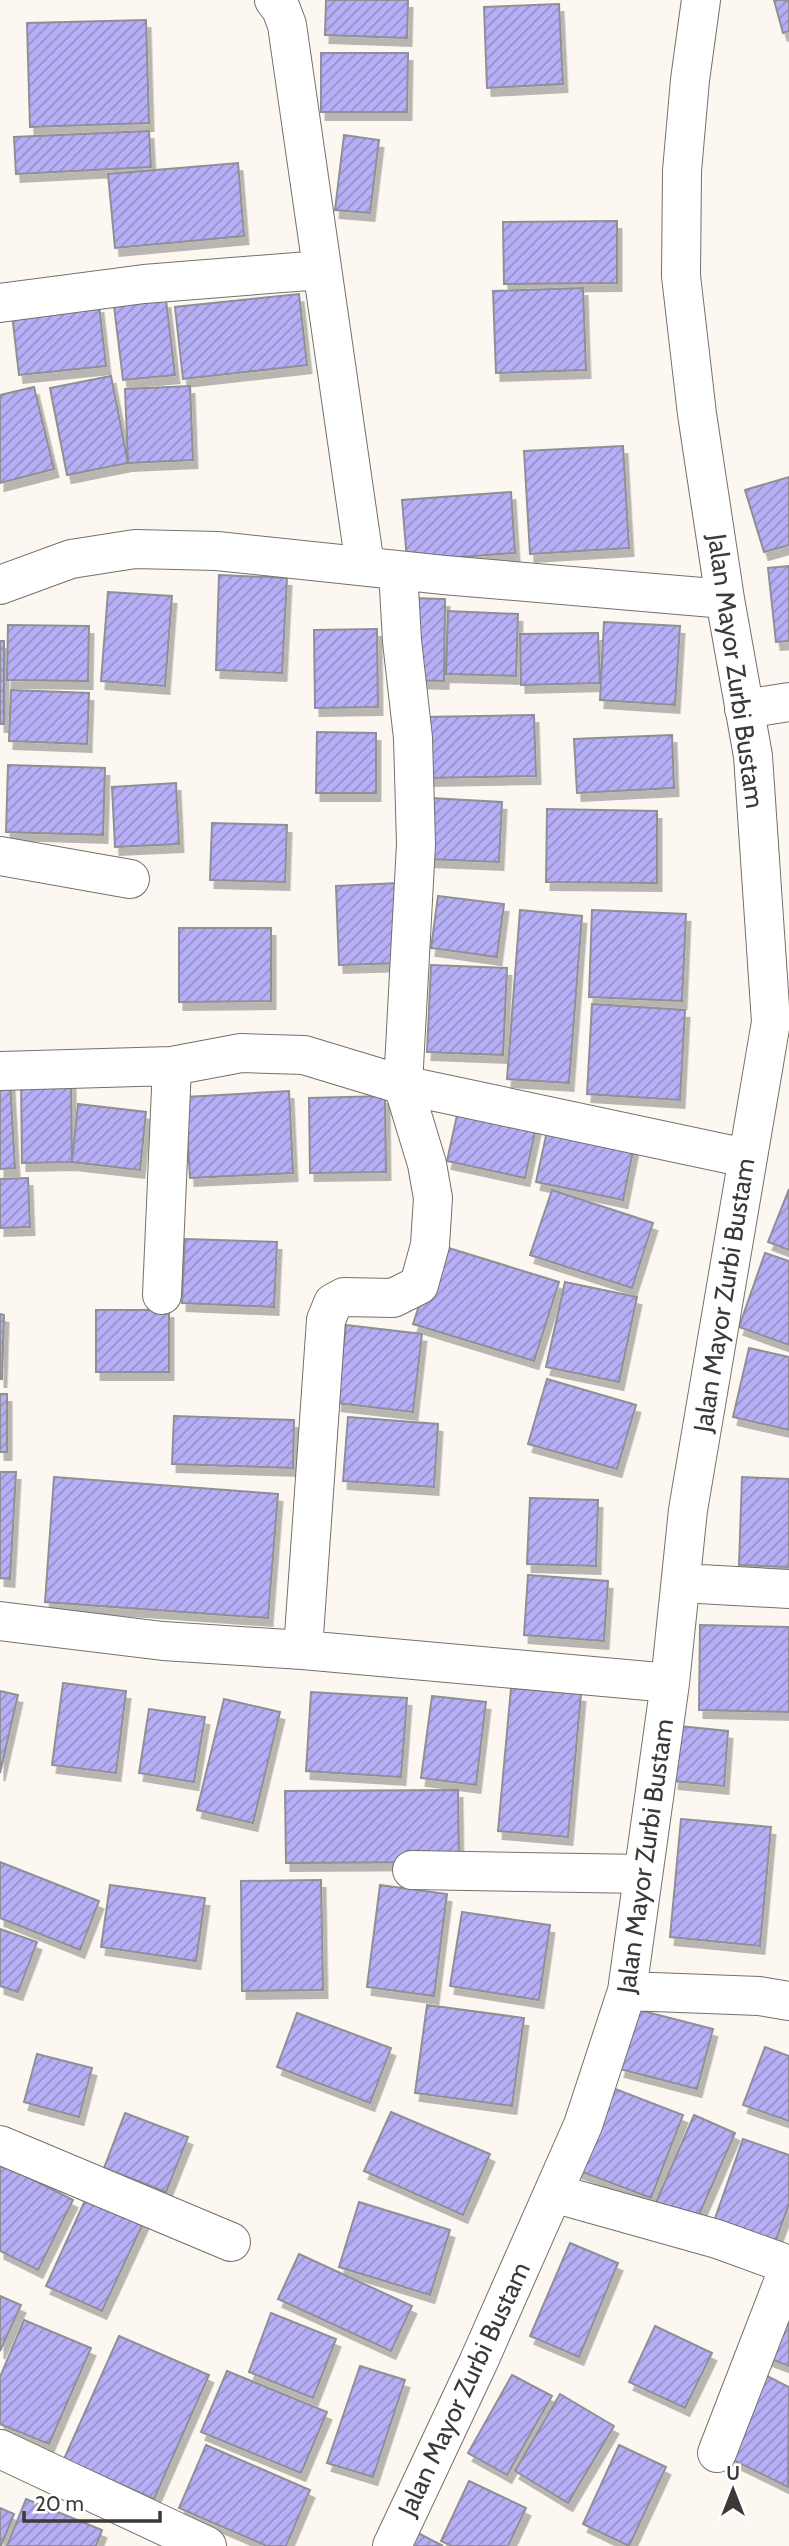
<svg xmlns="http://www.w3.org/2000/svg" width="789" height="2546" font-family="Cabin,sans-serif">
<defs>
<pattern id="building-hatch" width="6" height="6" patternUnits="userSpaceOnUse" patternTransform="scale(1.75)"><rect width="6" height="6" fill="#b6aff6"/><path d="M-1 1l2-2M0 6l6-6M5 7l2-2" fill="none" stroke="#958fc8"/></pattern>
<filter id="shadow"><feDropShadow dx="4.5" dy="8" stdDeviation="0" flood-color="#0004"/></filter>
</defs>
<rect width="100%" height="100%" fill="#fcf8f1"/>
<path fill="url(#building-hatch)" stroke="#908f96" stroke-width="2" filter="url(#shadow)" d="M326,0H408L407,38L325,35Z
M774,0H789V31L783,33Z
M559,4L563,84L487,88L484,7Z
M146,20L149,123L30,127L27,23Z
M321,53H408L407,112H321Z
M149,131L151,167L16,174L14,137Z
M344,135L379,140L370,213L335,210Z
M238,163L244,236L115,248L108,174Z
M617,221V283L504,284L503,222Z
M583,288L586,370L496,373L493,291Z
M299,294L307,365L183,379L175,307Z
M166,300L175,375L123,380L114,306Z
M99,305L106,366L19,375L12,314Z
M111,376L128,463L67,475L50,388Z
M190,386L193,460L128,463L125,389Z
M34,387L54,469L0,483V395Z
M623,446L629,548L530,554L524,451Z
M789,477V545L764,552L745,490Z
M511,492L515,553L407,561L402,500Z
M789,566V641L776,642L768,568Z
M219,575L287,578L282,673L216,670Z
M108,592L172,596L165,686L101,681Z
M410,598L445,599L444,681L407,680Z
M448,611L518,614L516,676L446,674Z
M604,622L680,626L675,705L600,700Z
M8,625L89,626L88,681L7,680Z
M377,629L378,707L315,708L314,630Z
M598,633L600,683L521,685L520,634Z
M0,641H4V724H0Z
M11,690L89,693L87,744L9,741Z
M534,715L536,776L425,778L423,717Z
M317,732L376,733V793H316Z
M672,735L674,788L577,793L574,739Z
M8,765L105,768L103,835L6,832Z
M176,783L179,844L115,847L112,787Z
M430,798L502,802L499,862L427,859Z
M547,809L657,811V883L546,882Z
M212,823L287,825L285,882L210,880Z
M398,883L400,963L339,965L336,886Z
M438,896L504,904L497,957L431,948Z
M520,910L582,916L569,1083L507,1079Z
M592,910L686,914L682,1001L589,997Z
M179,928H271V1001L179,1002Z
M431,965L507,968L503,1055L427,1052Z
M592,1004L685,1010L680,1100L587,1094Z
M71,1079L72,1162L22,1163L21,1080Z
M10,1082L15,1168L0,1169V1083Z
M289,1091L293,1173L190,1178L185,1097Z
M385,1096L386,1172L310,1173L309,1098Z
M78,1104L146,1112L140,1170L72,1162Z
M459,1106L537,1123L525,1178L447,1161Z
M549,1122L635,1141L623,1200L536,1182Z
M28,1178L30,1227L0,1228V1179Z
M789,1189V1250L768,1242Z
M552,1190L653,1223L632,1288L530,1255Z
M185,1239L277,1242L274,1307L182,1303Z
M439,1245L559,1282L534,1361L413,1324Z
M765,1253L789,1261V1345L739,1327Z
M565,1282L637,1297L619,1382L546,1367Z
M96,1310H169V1372H96Z
M0,1314L4,1315L2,1379H0Z
M346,1325L422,1334L413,1412L337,1403Z
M749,1348L789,1357V1430L733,1417Z
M547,1379L636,1405L617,1469L528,1444Z
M0,1394H7V1452H0Z
M174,1416L294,1420L293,1468L172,1464Z
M348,1417L438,1424L434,1487L343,1481Z
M0,1472H16L10,1579L0,1578Z
M54,1477L278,1494L268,1618L45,1602Z
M742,1477L789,1479V1567L739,1565Z
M530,1498L598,1500L596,1566L527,1564Z
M528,1575L608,1581L604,1641L524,1635Z
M700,1625L789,1627V1712L699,1710Z
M63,1683L126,1691L116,1773L52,1765Z
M511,1688L581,1694L568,1837L498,1831Z
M0,1691L18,1695L0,1773Z
M311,1692L407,1698L401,1777L306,1771Z
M432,1696L486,1702L476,1785L421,1778Z
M224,1699L280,1712L253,1823L197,1810Z
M149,1709L205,1717L194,1782L139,1773Z
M679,1726L728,1731L724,1786L674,1781Z
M458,1790L459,1862L286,1863L285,1791Z
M681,1819L771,1827L760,1946L670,1937Z
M0,1862L99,1901L80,1950L0,1918Z
M321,1880L323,1990L242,1991L241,1881Z
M110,1885L205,1898L196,1961L101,1947Z
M380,1885L447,1894L434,1996L367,1987Z
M462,1912L550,1925L539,2000L450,1986Z
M0,1929L37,1942L18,1992L0,1986Z
M427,2005L524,2018L512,2106L415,2093Z
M635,2009L713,2029L697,2089L620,2069Z
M297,2013L391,2048L370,2103L277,2067Z
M765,2047L789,2056V2121L743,2105Z
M37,2054L92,2068L79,2117L24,2102Z
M610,2087L683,2115L651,2198L577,2170Z
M391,2112L490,2154L463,2215L364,2171Z
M125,2113L188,2137L166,2192L104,2168Z
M694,2115L735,2133L695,2224L654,2207Z
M743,2139L789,2155V2204L773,2248L712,2227Z
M0,2163L73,2200L38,2270L0,2251Z
M88,2194L145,2219L102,2311L46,2286Z
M359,2202L450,2230L430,2295L339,2267Z
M570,2243L618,2263L579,2357L530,2336Z
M299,2254L412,2306L391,2351L278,2299Z
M0,2296L21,2305L0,2351Z
M789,2300V2366L765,2357Z
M271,2313L336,2339L313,2398L249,2372Z
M24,2320L91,2348L49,2444L0,2424V2377Z
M655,2326L712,2353L685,2408L629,2382Z
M119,2336L209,2375L154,2499L64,2459Z
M360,2366L405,2380L373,2477L327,2463Z
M227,2371L327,2412L301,2473L201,2432Z
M512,2375L552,2396L507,2475L468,2453Z
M765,2375L789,2387L788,2487L725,2456Z
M560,2394L614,2426L568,2503L515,2471Z
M206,2445L310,2490L286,2546H267L179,2508Z
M619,2445L666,2467L629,2546L583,2524Z
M469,2481L526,2508L508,2546H452L441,2541Z
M26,2499L102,2530L96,2546H7Z
M0,2508L14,2514L1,2546H0Z
M418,2533L443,2546H411Z"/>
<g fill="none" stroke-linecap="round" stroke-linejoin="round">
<defs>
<path id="minor" d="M274,0L281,9L287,25L365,566
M0,303L144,284L321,270
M0,585L71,559L135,549L217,551L444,575L725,599
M744,709L789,702
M0,856L130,879
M0,1071L172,1066L241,1053L304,1055L403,1085L746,1158
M162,1295L172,1066
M682,1583L789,1589
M0,1621L163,1641L303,1650L670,1683
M303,1650L326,1320L333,1303L344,1297L393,1298L419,1285L430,1245L433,1198L427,1164L403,1085L416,844L413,738L402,641L398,570
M412,1870L643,1874
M627,1991L759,1996L789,2001
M0,2145L231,2242
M553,2193L717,2239L789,2265
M0,2449L207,2546
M717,2453L789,2267
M392,2546L478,2363L583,2125L627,1991L670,1683L688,1510L771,1022L753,756L725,599L697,414L681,276L682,171L690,80L701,0"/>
</defs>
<use href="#minor" stroke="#74706a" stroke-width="40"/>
<use href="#minor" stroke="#fff" stroke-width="38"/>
</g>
<g text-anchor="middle" stroke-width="6" stroke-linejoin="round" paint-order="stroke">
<g font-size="26" fill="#3c3a38" stroke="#fff">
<text transform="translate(736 671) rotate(82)" y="9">Jalan Mayor Zurbi Bustam</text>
<text transform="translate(724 1295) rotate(-81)" y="9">Jalan Mayor Zurbi Bustam</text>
<text transform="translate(645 1856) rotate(-82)" y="9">Jalan Mayor Zurbi Bustam</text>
<text transform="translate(464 2389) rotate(-65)" y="9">Jalan Mayor Zurbi Bustam</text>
</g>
</g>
<g transform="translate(733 2490)" stroke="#ffffff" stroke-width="5" paint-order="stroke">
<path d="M0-5L12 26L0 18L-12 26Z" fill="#3c3a38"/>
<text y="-10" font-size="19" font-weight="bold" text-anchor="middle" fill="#3c3a38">U</text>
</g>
<path d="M24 2511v10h136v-10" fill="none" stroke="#3c3a38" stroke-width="3.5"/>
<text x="35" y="2511" font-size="21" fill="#3c3a38" stroke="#ffffff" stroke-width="5" paint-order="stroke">20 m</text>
</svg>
